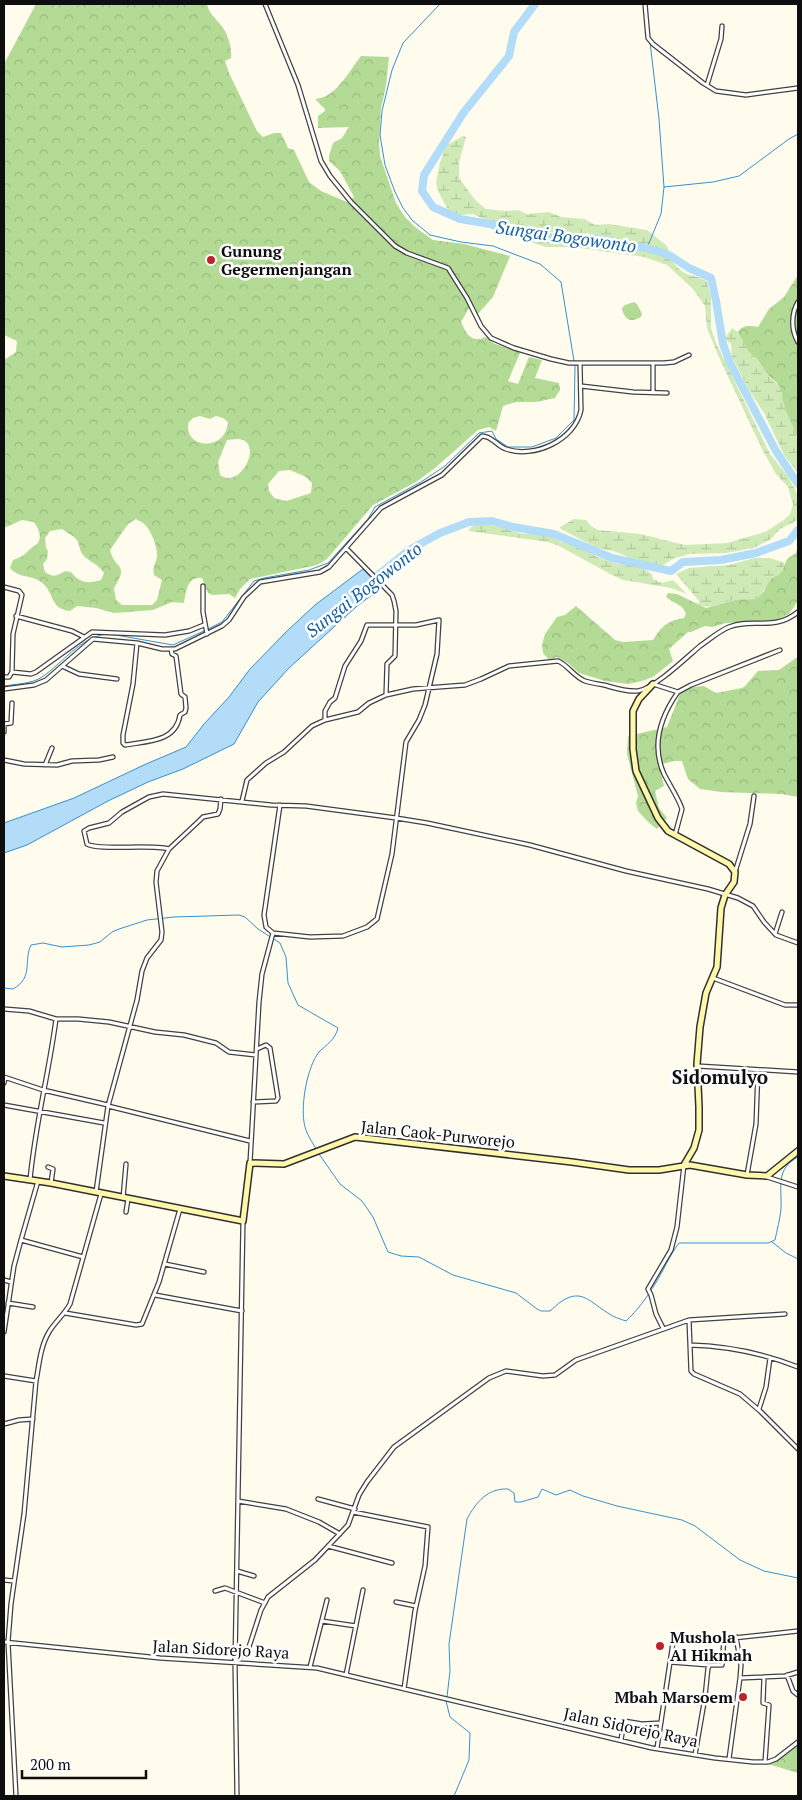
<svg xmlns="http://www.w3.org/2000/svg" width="802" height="1800" font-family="'PT Serif',serif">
<defs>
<pattern id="forest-crowns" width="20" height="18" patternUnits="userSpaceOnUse" patternTransform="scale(1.25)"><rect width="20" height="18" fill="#b3db96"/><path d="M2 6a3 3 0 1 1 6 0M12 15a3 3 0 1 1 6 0" fill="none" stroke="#99bb80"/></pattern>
<pattern id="wetland-marsh" width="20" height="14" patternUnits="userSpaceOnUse" patternTransform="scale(1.25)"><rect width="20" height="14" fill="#d0eab7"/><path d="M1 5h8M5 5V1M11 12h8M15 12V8" fill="none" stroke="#b1c89c"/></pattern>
</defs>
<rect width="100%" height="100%" fill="#fffcee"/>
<path fill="url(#forest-crowns)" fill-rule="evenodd" d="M36,4H207C210,17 219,20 225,31C229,39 232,49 231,58L225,61L229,73L257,131L263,137L274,133H281L288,148L294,150L309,182L321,191L347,202L354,197L340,171L329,161V156L333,143L342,138L349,127L318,128V116L325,111V109L315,99C336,98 349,71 361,56L389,57L386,86L381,108L379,143L380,156L396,203L405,217L415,227L433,240L464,244L510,256L493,297L477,315L475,307L469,308L461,322C467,335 471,343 486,337L495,344L516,350L520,353L508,381L518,384L529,357L542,360L535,378L559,383L560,390L555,398L536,402H516L503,406L496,431L489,427L478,430L435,468L416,482L373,505L327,559L317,565L250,579L240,589L235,598L229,594L212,595L208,593L202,578C187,576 186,592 184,603L172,602L153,610L114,613L96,608L77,606L70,611C49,609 55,592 41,582C30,574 20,579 10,568L13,560C21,557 25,555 30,549C32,547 35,546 37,544C43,537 38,528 34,522L22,520L4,528V360L16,352L17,341L4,335V64ZM200,416L210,419L216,416L223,418L228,422C227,428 226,433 222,437C214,446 196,446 190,435C188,432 188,427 188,423L193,418ZM237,439C238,439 245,440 245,441C258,450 243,479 228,478C225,478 222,476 220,475L218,462L227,440ZM290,470L306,477L312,483L311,493L286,501L274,498L269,491L268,484L279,471ZM136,519C138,521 141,521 143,523C150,528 158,547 157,556C156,564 152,567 154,575L162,580L157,600L152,605H122L116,600L114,588C130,562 115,571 110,550L128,524ZM62,529C67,533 75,536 78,542C80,548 80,552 85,557C93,564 98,564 104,573L101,580C87,584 80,583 71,572L65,571C56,576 54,578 45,572L43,564L47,559L48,551L46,548L45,538L50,531Z
M798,275V439L787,417L777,383L766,373L758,360L748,351L737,333C743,324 749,326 758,327L769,309L784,297Z
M634,302L637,304L642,314L641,317C631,323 624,320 622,308L625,305Z
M798,544V601L789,614L776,620L726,623L712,627L705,626L691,632H688L669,649L673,661L653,677L642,681L628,684L605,681L579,673L568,663L557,657L549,660L543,653L542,645L545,634L557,617L565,615L576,606L615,640L623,642L653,640C661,627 668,620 684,618L686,614C683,604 674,604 666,597L668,593L677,594L706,608L764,592L768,581L782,571L787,559L796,553Z
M796,658H798V797L781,794L721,792L700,789L688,779L682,761H674L659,765L664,786L655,791L659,808L667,818L657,829L648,822L638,811L636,803L638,796L627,754L628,736L667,727L680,694L693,687L704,686L716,693L742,688L745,686L758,671L779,670Z
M798,1746V1773L768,1764Z"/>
<path fill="url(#wetland-marsh)" d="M463,136L466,137L459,163V178L476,201L486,209L506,211L518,210L527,214L549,212L561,217L585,219L595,225L609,224L647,230L667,246L669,252L587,233L571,234L525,230L486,220L473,214L460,215L448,210L438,191L436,183L440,162L447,145Z
M531,241C547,243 564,241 581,241C595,241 609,245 623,248C636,251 649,250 661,254C673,258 677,270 685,273C693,277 700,276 707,282L711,297V328L716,343L770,454L787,475L796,491L798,500V520L780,529L771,539L754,548L726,553L690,554L675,558L661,566L638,562L617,552L595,547L561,529L560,527L574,519L586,520L591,526L598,530L640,534L685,545L727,543L765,532L784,520L790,514L793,505L788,487L776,474L762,449L718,355L707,328L705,306L693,289L667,265L644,257L573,247H546L530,242Z
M732,328L738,332L748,351L758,360L766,373L782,389C781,408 793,421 797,438C800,448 798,462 798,473L784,455L764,413L750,392L732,357L731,344L725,338Z
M480,524L497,526L523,534L536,533L552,535L561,542L571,543L584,549L597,557L617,564L638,566L652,574L653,579L662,583L673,580L687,594L671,588L623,580L612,575L559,546L548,542L468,531L471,527Z
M754,558H770L785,563L782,571L778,576H774C766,583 765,594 756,599C749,600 742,599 735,600C720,602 714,611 698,604L699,601L676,574L689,568L729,565Z"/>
<path fill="#b2dcf7" stroke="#388fcf" d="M363,569L381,588L356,607L289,668L258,702L234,744L183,769L148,782L108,801L27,845L4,853V823L74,798L146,764L186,747L204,724L229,697L250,669L286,632L315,605Z"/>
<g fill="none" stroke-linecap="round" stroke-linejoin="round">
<path stroke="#388fcf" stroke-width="1" d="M650,42L659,119L664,187
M647,248L661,214L664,187L713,182L739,176L789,139L798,134
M208,629L222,622L254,581L264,578L309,570L328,563L368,519L375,507L421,482L445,466L479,433L492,431L496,439L508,447H532L556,438L574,420L575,367L561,282L540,264L493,246L461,242L430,235L412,220L403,208L395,192L385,165L380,135L382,111L392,70L403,43L440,4
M110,634L173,645L204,631
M4,686C15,684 32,684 42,677C63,663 79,638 106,634
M4,988L13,989C34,977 23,962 31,945L43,943L62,947L89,945L100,942L112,932L119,929L147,920L174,917L239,915L245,917L258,929L280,943L286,957L288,983L298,1005L338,1028C335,1040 327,1044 319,1052C307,1067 301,1104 304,1122C305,1132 312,1142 317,1150
M319,1154L340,1184L362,1201L373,1217L388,1252L401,1256L419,1257L453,1275L516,1293L537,1309L541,1311H550C554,1308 557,1304 562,1301C582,1288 591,1303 608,1313C613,1317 620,1319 626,1321C637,1311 648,1296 655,1284C664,1270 669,1256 679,1243H768L775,1240C777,1230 780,1219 781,1209C782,1187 775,1169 798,1157
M772,1242L786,1253L798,1259
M447,1697L450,1671L449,1644L467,1519C476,1502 488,1488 508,1489L514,1493L515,1502H521L538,1497L542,1489L556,1495L570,1490L583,1496L617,1506L682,1520L695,1526L740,1560L764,1571L798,1578
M446,1701L450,1717L470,1733L469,1760L454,1796"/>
<path stroke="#b2dcf7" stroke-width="8" d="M535,4L514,32L509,56L464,112L424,175L422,191L433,207L460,219L490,224L516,234L542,237L600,239L621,244L647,248L669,255L689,268L711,278L716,301L723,344L730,363L776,451L798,484
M368,583L409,550L440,533L469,522L492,521L513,527L554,534L612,558L671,571L683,562L721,560L756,553L789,541L798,530"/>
<defs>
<path id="street" d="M645,4L648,38L653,44L703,83L716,91L746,95L798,88
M707,85L721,39L722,26
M798,302C791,314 791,330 798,342
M580,363H664L674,362L689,355
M581,386L633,392L667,393
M653,393V364
M346,548L392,595L394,601L396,611L395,656L387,664L386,695L413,689L465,685L481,679L509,666L558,661C568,665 574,677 585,681C591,683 598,684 604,685C615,688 626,692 638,691C655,688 686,658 700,646C709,640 719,631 729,627C754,617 773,632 798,612
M203,586V612L207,634
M4,587L19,591L22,595L13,634L12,672L9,677H4
M16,616L72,631L84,637
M137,643L133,684L123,735V743L125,745C148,741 176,742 180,715L185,712L186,708L185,697L181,694L176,656L172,654L171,649
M62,666L79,674L117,679
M12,672L31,674L36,672L92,632L165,635L189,631L204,625
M653,684L678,692L691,685L780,650
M4,689L34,685L46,680L93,639L137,643L162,649H175L222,626L229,620L244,597L260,582L320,572L329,567L381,508L442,475L482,436C492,436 497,446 506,449C534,459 575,440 581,410L580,363H569L551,359L514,348L491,338L481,326L467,298L448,268L407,253L395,246L351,202L330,176L321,161L298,85L265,4
M4,732V724L11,723L12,703
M4,760L24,764L57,765L72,761L99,760L113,757
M45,765L52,748
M242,801L247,780L266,763L284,752L312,726L325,720L358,712L369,703L386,695
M280,805L264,915L266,927L273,933L310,937L343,936L367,927L377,919L392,854L406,742L419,720L425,705L437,654L439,620L416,625H367L361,641L345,666L335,698L330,702L325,711V720
M675,835L682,809C678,797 670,786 664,774C651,745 661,716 678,692
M169,849C150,844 98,851 87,844L84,831L89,828L109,823L122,812L149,797L163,794L271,805L306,806L396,818L427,823L530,845L626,871L708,889L738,898L753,906L764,922L776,935L798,943
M735,872L750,824L754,796
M775,934L782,912
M713,978L785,1005H798
M4,1009L29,1011L56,1019H78L109,1022L155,1032L184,1035L216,1043L229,1052L256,1055
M698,1066L798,1072
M4,1077L43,1090L108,1105
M4,1083L5,1078
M253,1102L276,1101L278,1098L270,1048L266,1045L257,1049
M4,1105L104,1123
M108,1106L250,1141
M250,1163L259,1002L262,974L273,933
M48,1167L53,1169L51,1183
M747,1175L756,1124L758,1070
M767,1177L798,1187
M30,1180C35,1125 49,1073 56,1019
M38,1181L21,1240L83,1257
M96,1192L108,1106L137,1000L142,971L147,958L161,940L162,932L156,882L157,871L169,849L199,821L203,817L218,814L220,809L221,799
M123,1198L126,1164
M126,1212L128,1199
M165,1264L204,1272
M4,1280L11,1282
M159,1282L180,1209
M155,1295L242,1311
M8,1303L33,1307
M65,1313L136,1325L142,1324L159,1282
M689,1320L691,1371L694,1374L740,1394L760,1411L798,1449
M663,1328L656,1314L651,1295L648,1289L671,1250L677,1227L684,1165
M4,1332L14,1266L21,1240
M690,1345C726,1346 765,1354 798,1367
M4,1376L36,1381L24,1514L11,1604L8,1642L16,1796
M36,1381C39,1366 40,1347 49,1332C55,1322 64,1315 70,1304L101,1194
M759,1409L766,1387L770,1358
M4,1424L19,1420L33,1419
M318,1499L355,1509
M238,1501L286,1509L319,1522L340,1534
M353,1512L428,1527L425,1566L415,1611L404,1689
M328,1546L392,1563
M237,1571L254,1576
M4,1580L14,1581
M215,1591L225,1588L265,1603
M396,1602L416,1606
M322,1621L356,1626
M736,1637L741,1665L740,1678
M4,1642L160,1658L317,1668L652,1748L715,1758L753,1762H768L776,1759L798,1742
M235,1659L247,1653L261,1610L268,1597L315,1560L348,1525L359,1495L367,1482L394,1447L489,1378L506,1371L543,1376L555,1375L576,1360L689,1320L785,1314
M670,1662L709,1665
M310,1667L327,1600
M346,1675L363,1590
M787,1675L793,1691L798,1695
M764,1677L763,1703L769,1705L765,1762
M621,1740L624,1721L642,1724L661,1723
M657,1748L674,1636L725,1638
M695,1755L705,1697L708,1668L710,1665H722L724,1639L798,1631
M729,1759L740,1678L785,1676L798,1672
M237,1796L235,1663L243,1221"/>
<path id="secondary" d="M653,684L639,699L633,711V749L636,771L658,818L668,831L729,864L735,872L734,882L725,895L721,908L717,967L706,993L700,1027L697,1064L699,1107V1130L694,1148L684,1165
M4,1176L51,1183L243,1221L250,1163L284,1164L355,1137L572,1162L629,1170H659L690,1165L747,1175L767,1176L798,1151"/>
</defs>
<use href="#street" stroke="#414141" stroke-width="5.5"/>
<use href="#secondary" stroke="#303030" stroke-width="8"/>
<use href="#street" stroke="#fff" stroke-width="3"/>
<use href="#secondary" stroke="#fff7a9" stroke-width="5"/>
</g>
<g fill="#c02327" stroke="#fff" stroke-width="2">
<circle cx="211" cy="260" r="5"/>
<circle cx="660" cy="1646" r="5"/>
<circle cx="743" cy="1697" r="5"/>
</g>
<g text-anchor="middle" stroke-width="5" stroke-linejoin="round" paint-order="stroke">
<g font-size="16" font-weight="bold" fill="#0e0e0e" stroke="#fff" text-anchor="start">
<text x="221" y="257">Gunung<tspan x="221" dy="18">Gegermenjangan</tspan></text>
<text x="670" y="1643">Mushola<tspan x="670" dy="18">Al Hikmah</tspan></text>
<text x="733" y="1703" text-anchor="end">Mbah Marsoem</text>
</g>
<g font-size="16" fill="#0e0e0e" stroke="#fff">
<text transform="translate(438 1134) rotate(6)" y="6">Jalan Caok-Purworejo</text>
<text transform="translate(221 1649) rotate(3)" y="6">Jalan Sidorejo Raya</text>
<text transform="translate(631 1727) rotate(12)" y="6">Jalan Sidorejo Raya</text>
</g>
<g font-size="18" font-style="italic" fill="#1461a2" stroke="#fff">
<text transform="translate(566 237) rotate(8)" y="6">Sungai Bogowonto</text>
<text transform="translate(364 590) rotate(-38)" y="6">Sungai Bogowonto</text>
</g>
<g font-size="19" font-weight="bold" fill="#0e0e0e" stroke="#fff">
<text x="720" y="1084">Sidomulyo</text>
</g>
</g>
<rect width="802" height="1800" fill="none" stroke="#0e0e0e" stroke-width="10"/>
<path d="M22 1770v8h124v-8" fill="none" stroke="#0e0e0e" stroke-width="2.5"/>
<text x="30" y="1770" font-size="15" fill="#0e0e0e" stroke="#ffffff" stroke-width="4" paint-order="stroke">200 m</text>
</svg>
